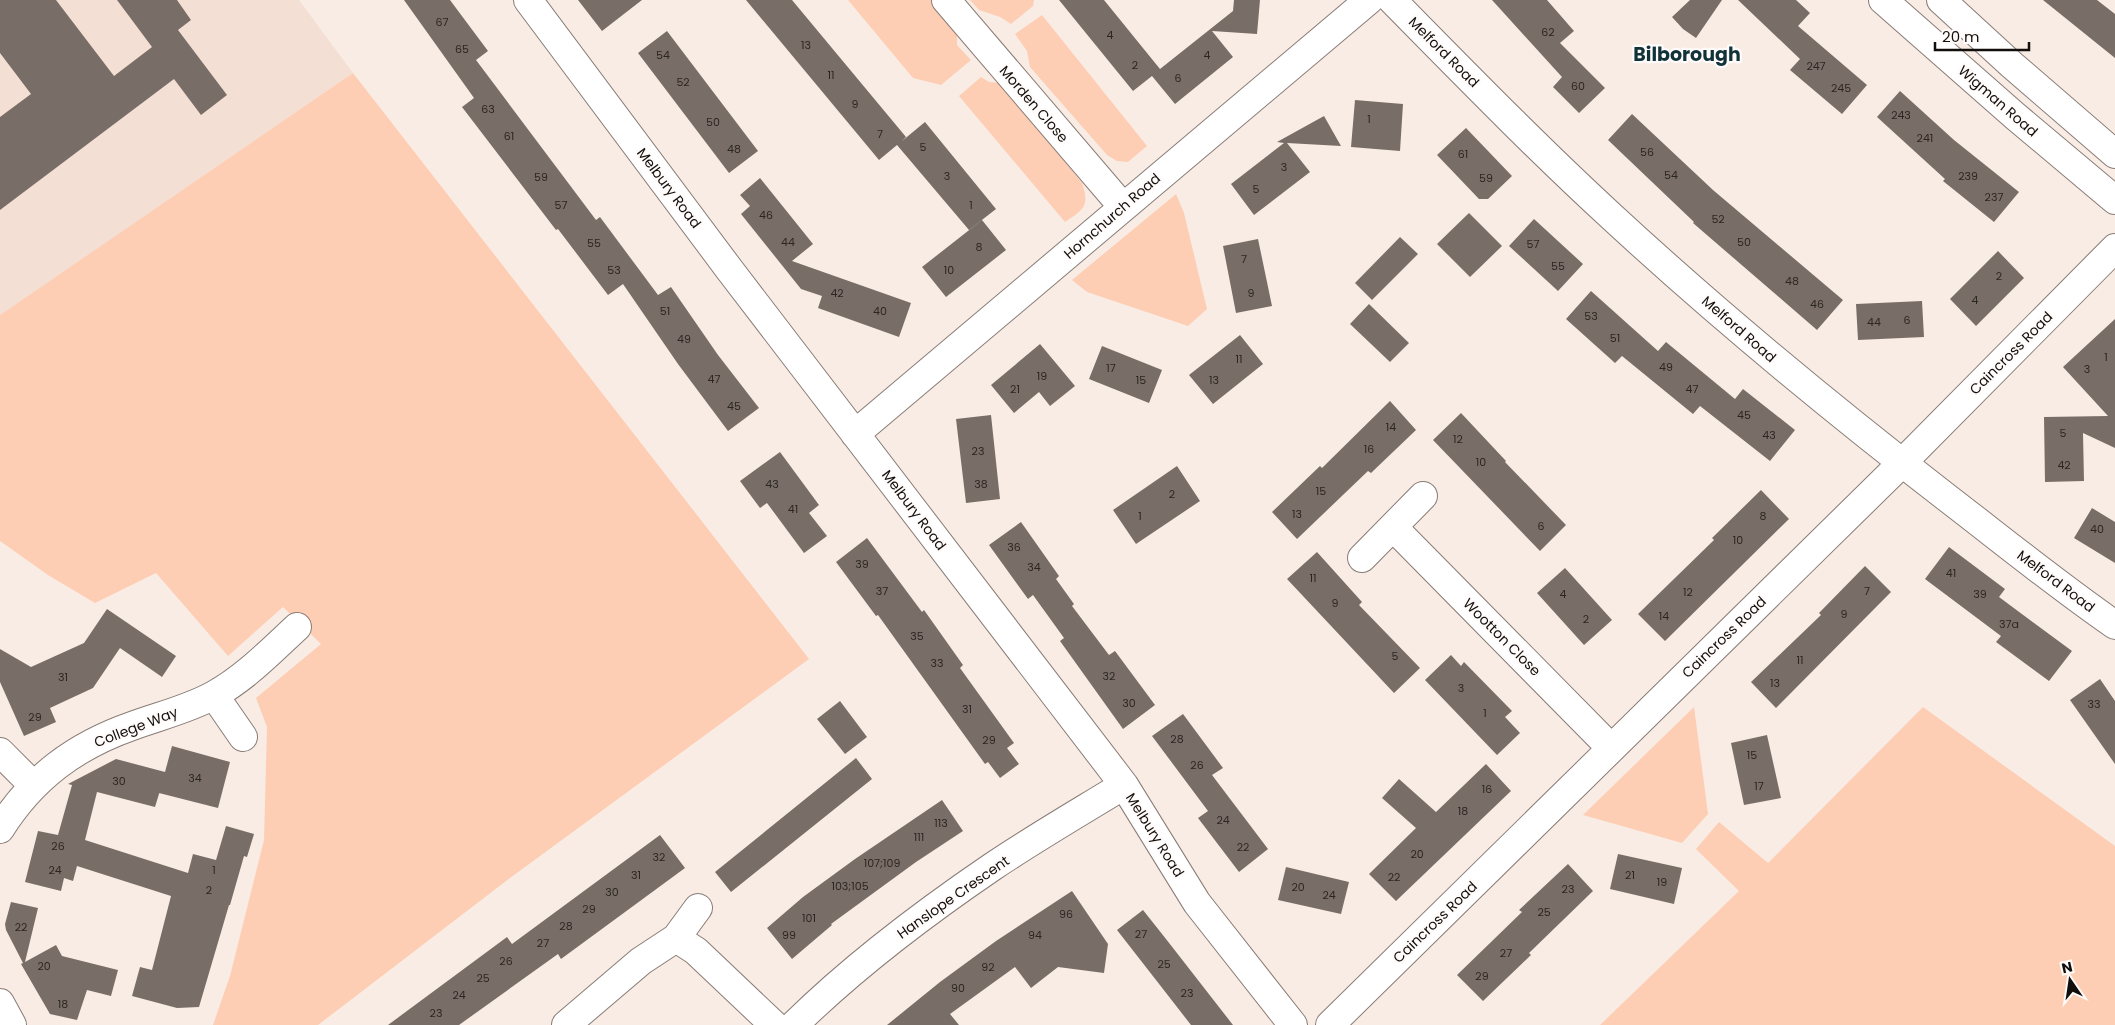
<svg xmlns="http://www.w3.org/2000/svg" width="2115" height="1025" font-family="Poppins,sans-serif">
<rect width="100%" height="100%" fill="#f9ece4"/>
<path fill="#f4dfd4" d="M0,0H299L353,73L0,315Z"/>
<path fill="#fdceb4" d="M848,0H935L957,27V45L971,60L941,85L913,78Z
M970,0H1034L1033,6L1011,24L1000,17L979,10Z
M1042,15L1147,146L1128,162L1117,161L1107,155L1030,67L1027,51L1015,34Z
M353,73L809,659L510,878L318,1025H213L230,976L264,840L267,727L256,698L321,644L283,607L228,656L156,573L95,603L48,575L0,541V315Z
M981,77L989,82L1001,83L1082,183C1090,206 1084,209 1065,222L959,96Z
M1176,194L1184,213L1207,309L1188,326L1087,292L1072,280Z
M1694,707L1708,814L1682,843L1583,815Z
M1923,707L2115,846V1025H1600L1739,891L1696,849L1719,822L1768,863Z"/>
<path fill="#796e67" d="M0,0H56L114,76L152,47L117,0H177L191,20L178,30L227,95L201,115L174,79L0,210V117L31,94L0,53Z
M404,0H450L488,51L476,60L596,220L600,217L658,295L671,287L718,355L759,408L728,431L678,364L623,284L608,295L558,229L556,230L462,107L474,98Z
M578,0H642L602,31Z
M746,0H792L906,137L902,141L925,122L996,209L969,230L897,145L879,160Z
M1059,0H1104L1160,69L1233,11L1234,0H1260L1257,34L1212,31L1233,57L1175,104L1152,76L1133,91Z
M1492,0H1547L1574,31L1560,43L1605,88L1579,113L1553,87L1562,77Z
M1690,0H1722L1696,38L1683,29L1672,17Z
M1738,0H1796L1810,13L1798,26L1867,85L1842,114L1790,70L1800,59Z
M2043,0H2097L2115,14V58Z
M667,31L758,151L729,173L638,53Z
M1900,91L1954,140L2019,192L1994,222L1943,181L1945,179L1877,117Z
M1355,100L1403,104L1400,151L1351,147Z
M1632,114L1713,190L1843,300L1817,330L1693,223L1694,222L1608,140Z
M1324,116L1341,146L1287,143L1310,172L1254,215L1231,184L1284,143L1277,142Z
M1466,128L1512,176L1488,199H1479L1437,155Z
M760,178L813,244L792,261L911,303L899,337L818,308L822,296L801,289L741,214L750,206L740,195Z
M1469,213L1502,246L1470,277L1437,244Z
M1534,219L1583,264L1558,291L1509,246Z
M982,220L1006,250L946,297L922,267Z
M1400,237L1418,254L1372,300L1355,283Z
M1258,239L1272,306L1236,313L1223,246Z
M1998,251L2024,278L1976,326L1950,299Z
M1591,291L1658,351L1666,342L1735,399L1743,389L1795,430L1770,461L1700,406L1693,414L1622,356L1615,363L1566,319Z
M1922,301L1924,337L1858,340L1856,304Z
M1369,304L1409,343L1390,362L1350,324Z
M2115,319V448L2083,433L2084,481L2045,482L2044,417L2108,416L2063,367Z
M1240,335L1263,364L1213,404L1189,375Z
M1040,344L1075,386L1050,406L1039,392L1014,413L991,385Z
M1102,346L1162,370L1149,403L1089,379Z
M1390,401L1416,430L1371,473L1368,471L1297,539L1272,512L1320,466L1322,468Z
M1461,413L1506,461L1505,462L1566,525L1540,551L1433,440Z
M991,415L1000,499L966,503L956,419Z
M780,452L819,505L809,513L827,536L804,553L767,503L760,508L740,481Z
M1177,466L1200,501L1136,544L1113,510Z
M1761,490L1789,519L1665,641L1638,614L1714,540L1712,538Z
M2092,508L2115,522V563L2074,538Z
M1021,522L1059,576L1056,579L1074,604L1072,606L1109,655L1115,651L1155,705L1123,729L1060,641L1064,638L1033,595L1028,599L989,545Z
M867,538L922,612L924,610L963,665L960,668L1014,743L1007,748L1019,764L1000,778L988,762L985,764L878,615L876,616L836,562Z
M1949,547L2005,589L1999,597L2072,651L2049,681L1996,642L2001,636L1925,579Z
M1317,552L1362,602L1359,605L1420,668L1394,693L1287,579Z
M1865,566L1891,592L1776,708L1751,682L1821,615L1819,613Z
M1565,568L1612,620L1584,645L1537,593Z
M107,609L176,656L162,677L120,648L93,688L50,708L56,722L24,736L0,682V649L31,667L84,643Z
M1451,655L1461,666L1464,662L1512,711L1505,717L1520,733L1497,755L1425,680Z
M2100,679L2115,701V764L2070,700Z
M840,701L867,737L845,754L817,719Z
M1183,714L1223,768L1212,775L1268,849L1239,872L1198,818L1208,811L1152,736Z
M1767,735L1781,798L1744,805L1731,743Z
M172,746L230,762L218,808L159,793L162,784L155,807L97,792L85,840L188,873L193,854L216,860L226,826L254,834L247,857L244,856L230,905H229L199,1007L177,1008L132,996L140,967L152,970L171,896L77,866L73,881L64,878L61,891L25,882L38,831L58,835L72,785L68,784L116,759L165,772Z
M856,758L872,779L731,892L715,872Z
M1486,764L1511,791L1396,901L1369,874L1416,828L1382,798L1399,779L1436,812Z
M942,800L963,831L916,862L831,924L832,925L792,959L767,928L803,897L855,859Z
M660,835L685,868L561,959L558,954L459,1025H388L507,937L512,944Z
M1618,854L1682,868L1674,904L1610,889Z
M1568,864L1593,891L1529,953L1531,955L1483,1001L1457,975L1522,912L1519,910Z
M1286,867L1349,882L1341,914L1278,900Z
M1072,891L1108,944L1104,973L1058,967L1031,988L1015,967L950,1014L959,1025H887L940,982L996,941Z
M11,902L38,908L25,962L56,945L62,956L118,970L111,996L87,990L77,1020L50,1014L21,964L23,963L6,930L5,924Z
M1143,910L1166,939L1233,1025H1191L1163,989L1117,930Z"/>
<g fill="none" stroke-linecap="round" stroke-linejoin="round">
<defs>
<path id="minor" d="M528,0L729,269L1124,785L1197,903L1293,1025
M946,0L1123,207
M1392,0C1464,73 1536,147 1611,216C1718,315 1831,408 1946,497C2002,540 2057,585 2115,625
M855,434L1369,0
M1393,527L1611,748
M1362,558L1423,496
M214,695L243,737
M0,752L33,785
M0,829C32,778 75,746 132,726C159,716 189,709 214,695C245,678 271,651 297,627
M676,938L698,908
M0,1003L12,1025
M566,1025L641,961L676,938L696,951L774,1025
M794,1025C854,966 923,914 992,867C1035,838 1080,812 1124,785
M1330,1025L1902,463L2115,248"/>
<path id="tertiary" d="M1883,0L2015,116L2115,200
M1941,0L2012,65L2115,154"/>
</defs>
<use href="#minor" stroke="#887c76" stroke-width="30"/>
<use href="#tertiary" stroke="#887c76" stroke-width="30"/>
<use href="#minor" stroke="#fff" stroke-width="28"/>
<use href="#tertiary" stroke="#fff" stroke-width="28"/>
</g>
<g text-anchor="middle" stroke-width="4.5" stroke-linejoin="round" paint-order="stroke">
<g font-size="11" fill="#2c2622">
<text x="442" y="26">67</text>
<text x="1548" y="36">62</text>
<text x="1110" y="39">4</text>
<text x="806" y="49">13</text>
<text x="462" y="53">65</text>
<text x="663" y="59">54</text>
<text x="1207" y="59">4</text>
<text x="1135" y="69">2</text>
<text x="1816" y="70">247</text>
<text x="831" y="79">11</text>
<text x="1178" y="82">6</text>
<text x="683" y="86">52</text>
<text x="1578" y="90">60</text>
<text x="1841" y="92">245</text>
<text x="855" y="108">9</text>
<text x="488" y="113">63</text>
<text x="1901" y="119">243</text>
<text x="1369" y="123">1</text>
<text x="713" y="126">50</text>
<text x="880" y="138">7</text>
<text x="509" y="140">61</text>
<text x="1925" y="142">241</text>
<text x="923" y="151">5</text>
<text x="734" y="153">48</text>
<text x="1647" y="156">56</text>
<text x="1463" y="158">61</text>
<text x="1284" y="171">3</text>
<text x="1671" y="179">54</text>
<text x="947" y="180">3</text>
<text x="1968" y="180">239</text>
<text x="541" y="181">59</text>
<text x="1486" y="182">59</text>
<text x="1256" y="193">5</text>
<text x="1994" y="201">237</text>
<text x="561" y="209">57</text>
<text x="971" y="209">1</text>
<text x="766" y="219">46</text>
<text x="1718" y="223">52</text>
<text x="788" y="246">44</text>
<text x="1744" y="246">50</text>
<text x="594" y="247">55</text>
<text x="1533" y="248">57</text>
<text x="979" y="251">8</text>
<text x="1244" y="263">7</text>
<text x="1558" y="270">55</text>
<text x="614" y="274">53</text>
<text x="949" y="274">10</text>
<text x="1999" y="280">2</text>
<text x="1792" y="285">48</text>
<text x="837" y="297">42</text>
<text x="1251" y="297">9</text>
<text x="1975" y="304">4</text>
<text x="1817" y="308">46</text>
<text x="665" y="315">51</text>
<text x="880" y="315">40</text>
<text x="1591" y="320">53</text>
<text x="1907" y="324">6</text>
<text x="1874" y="326">44</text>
<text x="1615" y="342">51</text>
<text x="684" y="343">49</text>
<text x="2106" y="361">1</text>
<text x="1239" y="363">11</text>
<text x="1666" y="371">49</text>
<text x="1111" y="372">17</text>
<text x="2087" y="373">3</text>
<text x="1042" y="380">19</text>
<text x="714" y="383">47</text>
<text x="1141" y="384">15</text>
<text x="1214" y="384">13</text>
<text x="1015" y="393">21</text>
<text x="1692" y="393">47</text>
<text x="734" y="410">45</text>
<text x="1744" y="419">45</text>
<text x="1391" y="431">14</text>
<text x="2063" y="437">5</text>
<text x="1769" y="439">43</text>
<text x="1458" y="443">12</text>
<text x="1369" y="453">16</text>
<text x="978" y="455">23</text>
<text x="1481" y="466">10</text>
<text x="2064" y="469">42</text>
<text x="772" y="488">43</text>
<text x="981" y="488">38</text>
<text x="1321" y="495">15</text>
<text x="1172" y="498">2</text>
<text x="793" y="513">41</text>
<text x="1297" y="518">13</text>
<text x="1140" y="520">1</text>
<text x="1763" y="520">8</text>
<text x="1541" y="530">6</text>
<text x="2097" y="533">40</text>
<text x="1738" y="544">10</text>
<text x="1014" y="551">36</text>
<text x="862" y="568">39</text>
<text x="1034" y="571">34</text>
<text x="1951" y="577">41</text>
<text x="1313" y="582">11</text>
<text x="882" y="595">37</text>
<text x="1867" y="595">7</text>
<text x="1688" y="596">12</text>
<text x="1563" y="598">4</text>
<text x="1980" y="598">39</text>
<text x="1335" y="607">9</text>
<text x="1844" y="618">9</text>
<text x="1664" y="620">14</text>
<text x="1586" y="623">2</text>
<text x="2009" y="628">37a</text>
<text x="917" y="640">35</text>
<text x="1395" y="660">5</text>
<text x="1800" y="664">11</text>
<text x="937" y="667">33</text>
<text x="1109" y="680">32</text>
<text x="63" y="681">31</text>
<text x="1775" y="687">13</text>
<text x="1461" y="692">3</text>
<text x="1129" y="707">30</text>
<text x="2094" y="708">33</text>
<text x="967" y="713">31</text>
<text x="1485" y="717">1</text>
<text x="35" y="721">29</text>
<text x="1177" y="743">28</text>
<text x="989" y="744">29</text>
<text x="1752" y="759">15</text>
<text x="1197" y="769">26</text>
<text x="195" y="782">34</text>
<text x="119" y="785">30</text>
<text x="1759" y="790">17</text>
<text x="1487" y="793">16</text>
<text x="1463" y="815">18</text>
<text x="1223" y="824">24</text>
<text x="941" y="827">113</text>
<text x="919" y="841">111</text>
<text x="58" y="850">26</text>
<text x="1243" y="851">22</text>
<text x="1417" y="858">20</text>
<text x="659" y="861">32</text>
<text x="882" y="867">107;109</text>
<text x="55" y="874">24</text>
<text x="214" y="874">1</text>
<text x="636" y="879">31</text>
<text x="1630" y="879">21</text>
<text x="1394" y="881">22</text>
<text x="1662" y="886">19</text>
<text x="850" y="890">103;105</text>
<text x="1298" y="891">20</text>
<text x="1568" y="893">23</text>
<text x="209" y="894">2</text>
<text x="612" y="896">30</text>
<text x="1329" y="899">24</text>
<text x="589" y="913">29</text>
<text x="1544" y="916">25</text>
<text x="1066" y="918">96</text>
<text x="809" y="922">101</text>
<text x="566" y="930">28</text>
<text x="21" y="931">22</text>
<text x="1141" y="938">27</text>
<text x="789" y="939">99</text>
<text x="1035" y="939">94</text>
<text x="543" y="947">27</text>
<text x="1506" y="957">27</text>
<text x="506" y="965">26</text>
<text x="1164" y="968">25</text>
<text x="44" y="970">20</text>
<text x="988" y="971">92</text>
<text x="1482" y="980">29</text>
<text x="483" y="982">25</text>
<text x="958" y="992">90</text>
<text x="1187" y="997">23</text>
<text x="459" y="999">24</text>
<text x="63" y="1008">18</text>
<text x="436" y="1017">23</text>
</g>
<g font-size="14" fill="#120e0b" stroke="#fefbfa">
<text transform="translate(1444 52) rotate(45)" y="5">Melford Road</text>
<text transform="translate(1998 101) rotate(41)" y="5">Wigman Road</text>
<text transform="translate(1034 104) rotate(49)" y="5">Morden Close</text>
<text transform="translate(669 188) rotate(53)" y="5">Melbury Road</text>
<text transform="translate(1112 216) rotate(-41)" y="5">Hornchurch Road</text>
<text transform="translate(1739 329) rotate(41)" y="5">Melford Road</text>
<text transform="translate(2011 353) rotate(-45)" y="5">Caincross Road</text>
<text transform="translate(914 510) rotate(53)" y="5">Melbury Road</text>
<text transform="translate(2056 581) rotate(37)" y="5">Melford Road</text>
<text transform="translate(1502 637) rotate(45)" y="5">Wootton Close</text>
<text transform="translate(1724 637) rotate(-44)" y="5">Caincross Road</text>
<text transform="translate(136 727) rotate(-21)" y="5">College Way</text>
<text transform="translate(1155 835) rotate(58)" y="5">Melbury Road</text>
<text transform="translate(953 897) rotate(-35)" y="5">Hanslope Crescent</text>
<text transform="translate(1435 922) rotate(-44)" y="5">Caincross Road</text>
</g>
<g font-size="19" font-weight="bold" fill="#12323a" stroke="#fefbfa">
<text x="1687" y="61">Bilborough</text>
</g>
</g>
<g transform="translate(2070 980) rotate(347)" stroke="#fefbfa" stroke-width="4" paint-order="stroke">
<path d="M0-4L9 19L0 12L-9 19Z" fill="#120e0b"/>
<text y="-8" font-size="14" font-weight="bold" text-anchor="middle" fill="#120e0b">N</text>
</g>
<path d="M1935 42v8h94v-8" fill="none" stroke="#120e0b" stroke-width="2.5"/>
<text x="1942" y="42" font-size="15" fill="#120e0b" stroke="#fefbfa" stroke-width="4" paint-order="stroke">20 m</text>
</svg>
